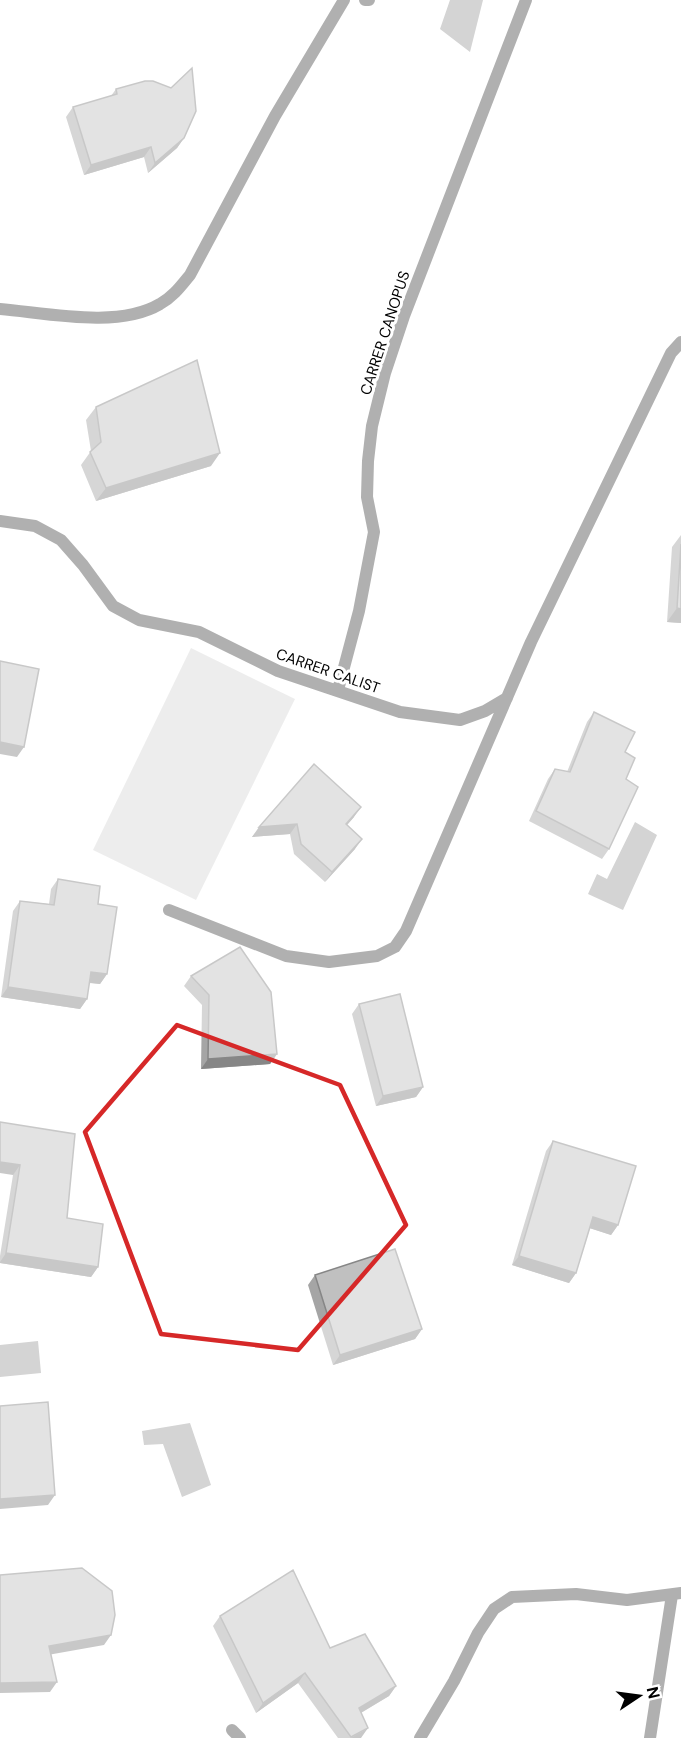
<svg xmlns="http://www.w3.org/2000/svg" width="681" height="1738" font-family="'DM Sans',sans-serif">
<rect width="100%" height="100%" fill="#fff"/>
<path fill="#d8d8d8" d="M191,648L295,699L196,900L93,850Z"/>
<path fill="#9f9f9f" d="M450,0H483L470,52L440,29Z
M635,822L657,835L623,910L588,894L597,874L607,879Z
M38,1341L41,1373L0,1377V1345Z
M190,1423L211,1485L182,1497L163,1444L144,1445L142,1431Z"/>
<g fill="none" stroke-linecap="round" stroke-linejoin="round">
<path stroke="#515151" stroke-width="12" d="M365,0H369
M0,309C47,313 118,329 160,304C173,297 181,286 190,275L275,116L344,0
M0,521L35,526L61,540L83,565L113,606L139,620L199,632L278,671L400,712L460,720L485,711L507,698
M338,690L359,611L374,532L367,497L368,461L372,426L385,373L404,316L526,0
M169,910L286,956L329,962L377,956L395,947L406,931L531,642L671,353L681,342
M232,1730L240,1738
M420,1738L454,1681L478,1633L494,1609L512,1597L576,1594L627,1600L681,1593
M650,1738L672,1595"/>
</g>
<path fill="#a5a5a5" d="M116,89L184,138L177,148L148,173L144,157L84,175L66,117L73,107L111,96Z
M96,407L211,466L96,501L81,465L91,451L86,420Z
M681,535V623L667,622L672,547Z
M594,712L625,752L626,779L609,849L602,859L529,821L548,779L555,769L567,772L587,722Z
M314,764L354,817L347,825L355,849L325,882L294,854L290,834L252,837Z
M58,879L98,904L107,974L100,984L89,983L87,999L80,1009L1,997L13,911L20,901L49,904L51,889Z
M191,976L277,1054L270,1064L201,1069L202,1005L184,986Z
M359,1004L423,1087L416,1097L376,1106L352,1014Z
M0,1122L67,1218L98,1267L91,1277L0,1263V1256L13,1175Z
M553,1141L618,1225L611,1235L590,1228L576,1273L569,1283L512,1265L546,1151Z
M315,1275L422,1329L415,1339L333,1365L308,1285Z
M220,1616L330,1648L396,1686L389,1696L361,1713L360,1738H338L298,1683L256,1713L213,1626Z"/>
<path fill="#868686" d="M184,138L177,148L148,173L155,163Z
M151,147L144,157L84,175L91,165Z
M220,453L211,466L96,501L106,488Z
M677,608L681,609V623L667,622Z
M0,742L24,747L17,757L0,754Z
M361,807L354,817L339,834L346,824Z
M297,824L290,834L252,837L259,827Z
M362,839L355,849L325,882L332,872Z
M91,972L107,974L100,984L84,982Z
M8,987L87,999L80,1009L1,997Z
M277,1054L270,1064L201,1069L208,1059Z
M423,1087L416,1097L376,1106L383,1096Z
M0,1162L20,1165L13,1175L0,1173Z
M593,1217L618,1225L611,1235L586,1227Z
M6,1253L98,1267L91,1277L0,1263V1262Z
M519,1256L576,1273L569,1283L512,1265Z
M422,1329L415,1339L333,1365L340,1355Z
M55,1495L48,1505L0,1509V1499Z
M111,1635L104,1645L42,1656L49,1646Z
M305,1673L298,1683L256,1713L263,1703Z
M57,1682L50,1692L0,1693V1683Z
M396,1686L389,1696L352,1718L359,1708Z
M368,1728L361,1738H351Z"/>
<path fill="#c0c0c0" stroke="#868686" stroke-width="1.5" d="M192,68L196,111L184,138L155,163L151,147L91,165L73,107L117,94L116,89L145,81H153L171,88Z
M197,360L220,453L106,488L90,452L101,442L96,407Z
M681,544V609L677,608Z
M0,661L39,669L24,747L0,742Z
M594,712L635,732L625,752L635,758L626,779L638,787L609,849L536,811L555,769L570,772Z
M314,764L361,807L346,824L362,839L332,872L301,844L297,824L259,827Z
M58,879L100,886L98,904L117,907L107,974L91,972L87,999L8,987L20,901L54,905Z
M240,947L271,992L277,1054L208,1059L209,995L191,976Z
M400,994L423,1087L383,1096L359,1004Z
M0,1122L75,1134L67,1218L103,1224L98,1267L6,1253L20,1165L0,1162Z
M553,1141L636,1166L618,1225L593,1217L576,1273L519,1256Z
M395,1249L422,1329L340,1355L315,1275Z
M48,1402L55,1495L0,1499V1406Z
M82,1568L112,1591L115,1615L111,1635L49,1646L57,1682L0,1683V1575Z
M293,1570L330,1648L365,1634L396,1686L359,1708L368,1728L351,1737L305,1673L263,1703L220,1616Z"/>
<path d="M0 0H681V1738H0ZM177,1025L340,1085L406,1225L298,1350L161,1334L85,1132Z" fill="#fff" fill-opacity=".55" fill-rule="evenodd"/>
<path fill="none" stroke="#d62828" stroke-width="4.5" stroke-linejoin="round" d="M177,1025L340,1085L406,1225L298,1350L161,1334L85,1132Z"/>
<g text-anchor="middle" stroke-width="6" stroke-linejoin="round" paint-order="stroke">
<g font-size="15" fill="#000" stroke="#fff">
<text transform="translate(385 333) rotate(-72)" y="5">CARRER CANOPUS</text>
<text transform="translate(328 671) rotate(19)" y="5">CARRER CALIST</text>
</g>
</g>
<g transform="translate(639 1696) rotate(77)" stroke="#ffffff" stroke-width="4.5" paint-order="stroke">
<path d="M0-4.5L10 22L0 15L-10 22Z" fill="#000000"/>
<text y="-9" font-size="16" font-weight="bold" text-anchor="middle" fill="#000000">N</text>
</g>
</svg>
